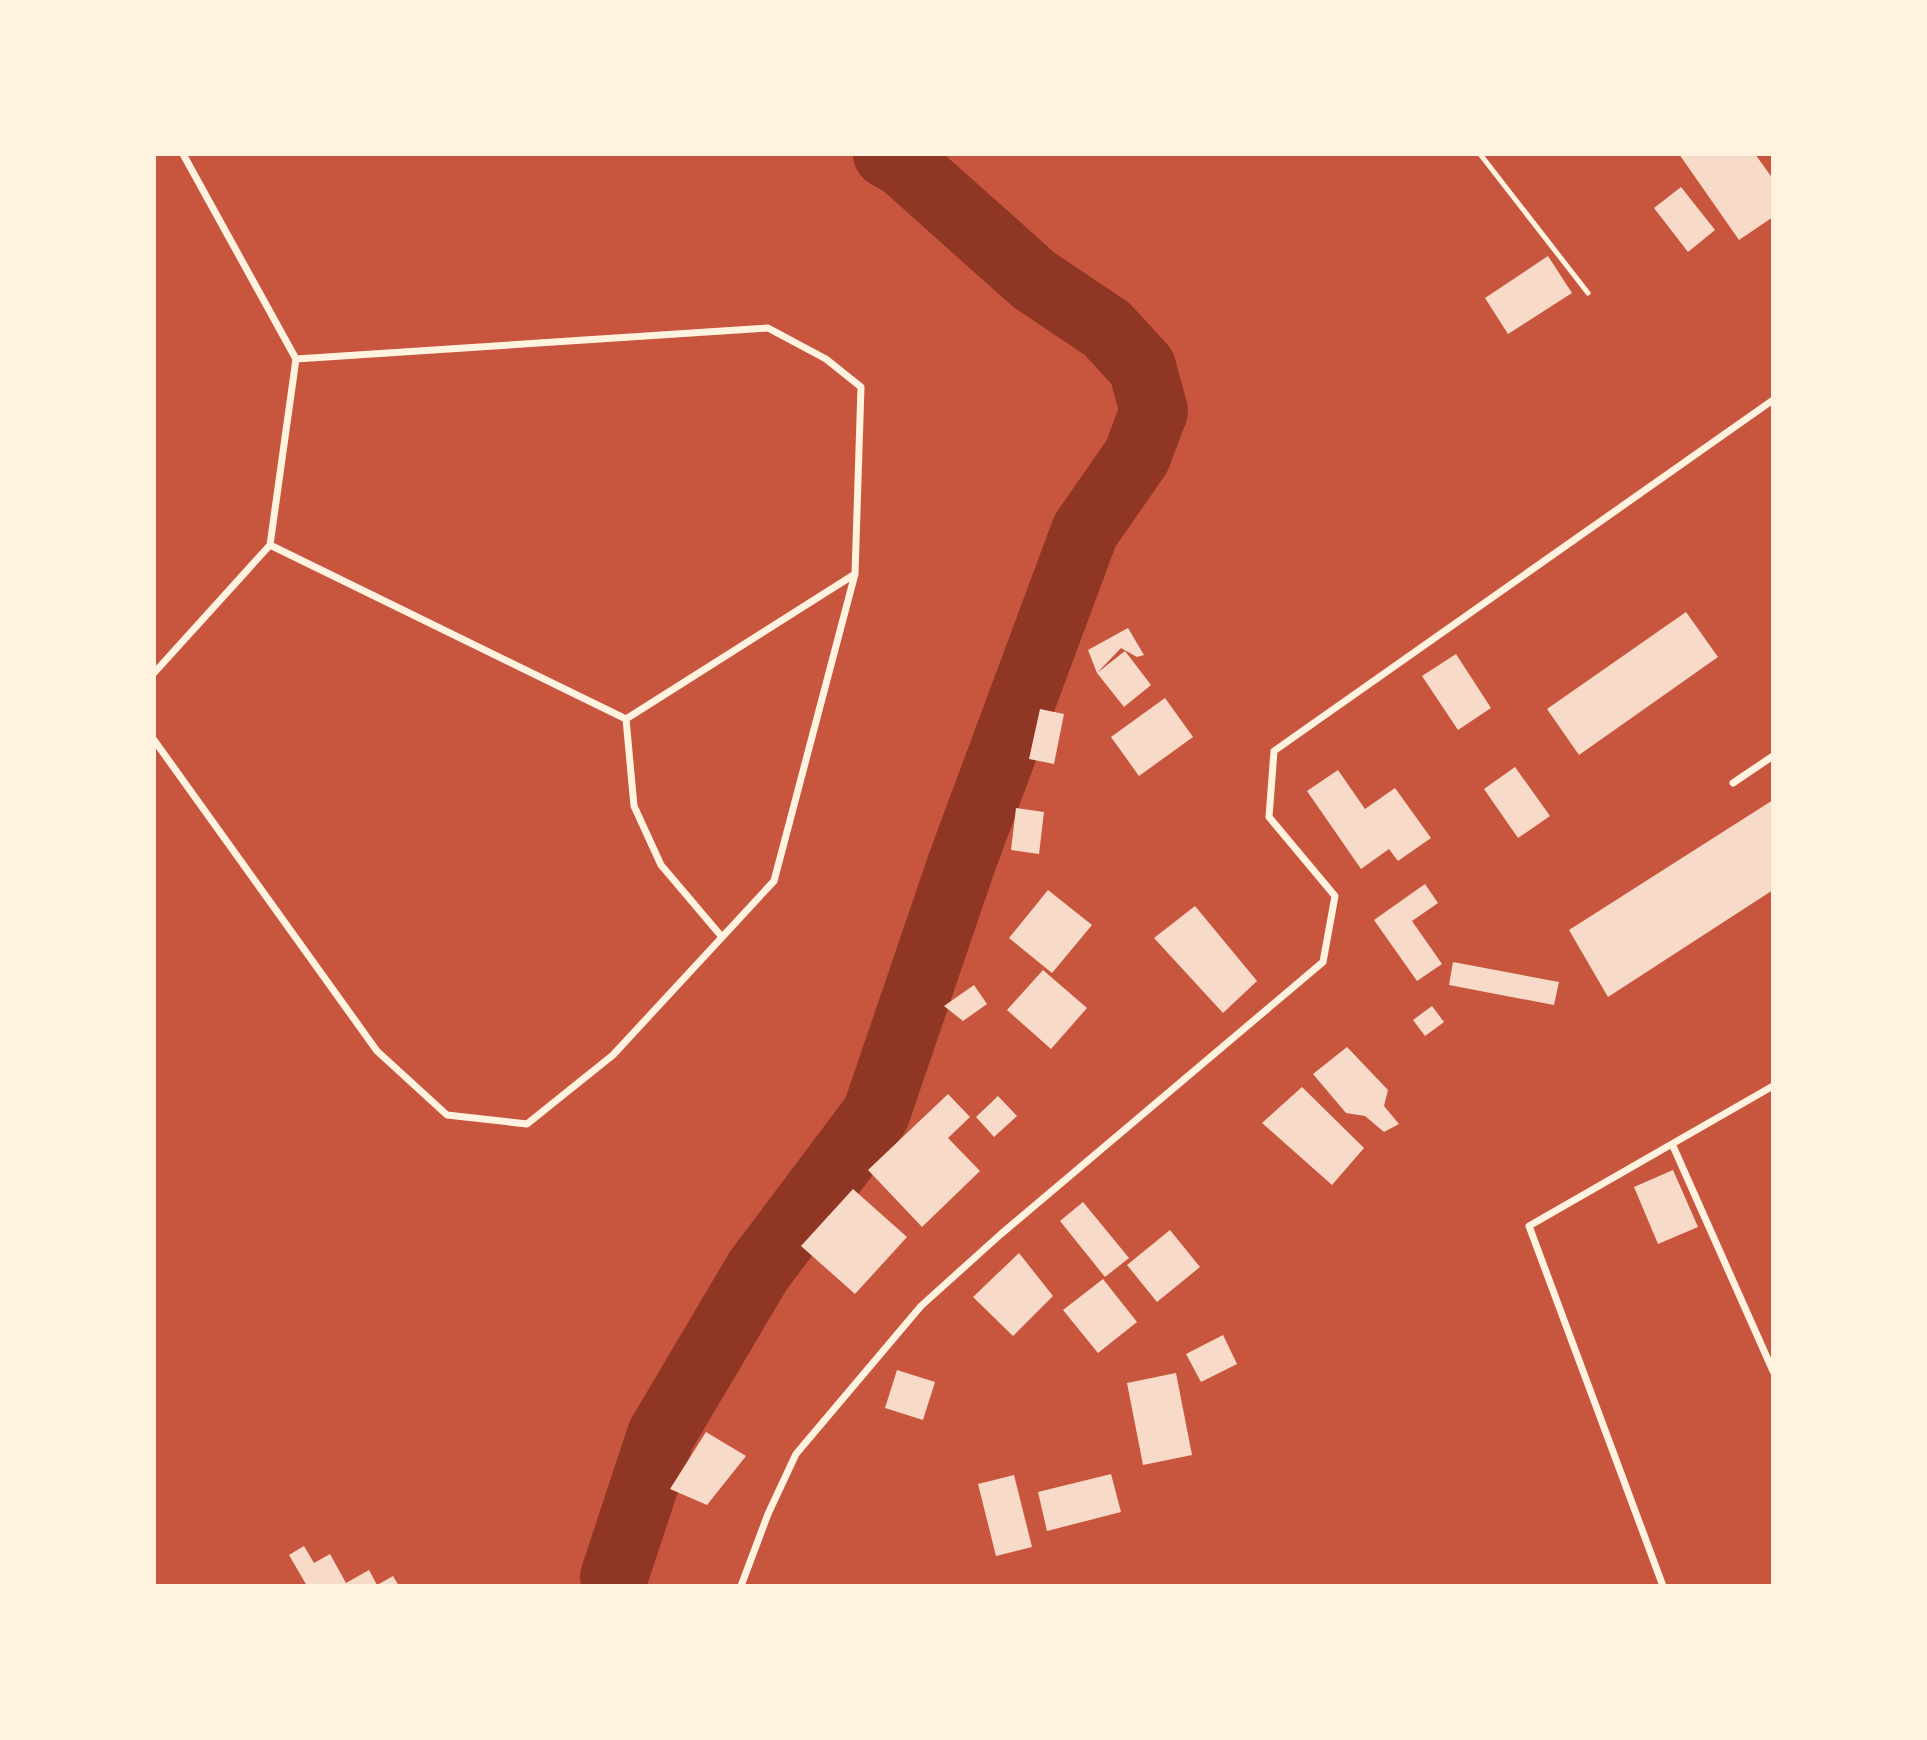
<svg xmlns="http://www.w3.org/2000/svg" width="1927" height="1740" font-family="Roboto,sans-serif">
<rect width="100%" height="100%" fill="#c8553d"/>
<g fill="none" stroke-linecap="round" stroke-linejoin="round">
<path stroke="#8f3625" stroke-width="68" d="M614,1577L661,1435L758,1271L876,1114L962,862L1085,531L1137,456L1154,411L1142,367L1107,329L1034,280L903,163L887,154"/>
</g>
<path fill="#f7dbc8" d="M1679,154H1755L1773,179V217L1739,240Z
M1681,187L1715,230L1688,252L1654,208Z
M1548,256L1572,293L1508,334L1485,298Z
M1686,612L1718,657L1579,755L1547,709Z
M1128,628L1144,655L1137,657L1121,648L1097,673L1088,650Z
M1125,651L1151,685L1124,707L1097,673Z
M1456,654L1491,708L1458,730L1422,676Z
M1165,698L1193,737L1139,776L1111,737Z
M1040,709L1064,714L1054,764L1029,759Z
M1515,767L1550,816L1518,838L1484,789Z
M1338,770L1365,809L1395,788L1431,838L1398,861L1389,849L1361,869L1307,791Z
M1773,800V890L1608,997L1569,930Z
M1016,808L1044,812L1039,854L1011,850Z
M1425,884L1438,903L1412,921L1442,964L1417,981L1374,920Z
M1048,890L1092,925L1052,973L1009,938Z
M1195,906L1257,981L1223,1013L1154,938Z
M1453,962L1559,982L1554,1005L1449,985Z
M1043,970L1087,1008L1051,1049L1007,1010Z
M974,985L987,1004L963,1021L944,1006Z
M1432,1006L1444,1022L1425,1036L1413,1020Z
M1347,1047L1388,1090L1384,1106L1399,1124L1384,1132L1365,1116L1346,1113L1313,1074Z
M1302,1087L1364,1148L1332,1185L1262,1123Z
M948,1094L970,1117L948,1138L980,1171L922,1227L868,1170Z
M998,1096L1017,1116L994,1137L976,1117Z
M1673,1170L1698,1227L1658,1244L1634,1187Z
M853,1189L907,1237L855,1294L801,1246Z
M1083,1202L1129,1258L1105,1277L1060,1221Z
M1170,1230L1200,1267L1157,1302L1127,1265Z
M1019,1253L1053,1296L1013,1336L973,1297Z
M1103,1279L1137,1322L1098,1353L1063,1310Z
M1223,1335L1237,1364L1201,1382L1186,1354Z
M897,1370L935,1382L923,1420L885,1408Z
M1176,1373L1192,1455L1143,1465L1127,1383Z
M706,1432L746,1456L707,1505L670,1489Z
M1111,1474L1121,1512L1047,1531L1038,1492Z
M1014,1475L1032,1547L996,1556L978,1484Z
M304,1546L314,1563L330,1554L346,1583L369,1570L377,1585L393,1576L399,1586H307L289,1555Z"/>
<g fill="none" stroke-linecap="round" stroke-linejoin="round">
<path stroke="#fff3e0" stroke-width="5" d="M1480,154L1588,293"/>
<path stroke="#fff3e0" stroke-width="7" d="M270,545L626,719L634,806L661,865L722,937
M154,673L270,545L296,359L183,154
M626,719L855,574
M154,740L377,1051L447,1115L527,1124L613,1055L774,881L855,574L861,387L826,359L768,328L296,359
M1733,783L1773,756
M1673,1146L1773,1371
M741,1586L768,1514L796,1454L921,1306L1001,1234L1323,962L1335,896L1269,817L1274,751L1773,400
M1663,1586L1529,1226L1773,1086"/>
</g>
<rect width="1927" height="1740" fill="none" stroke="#fff3e0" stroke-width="312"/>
</svg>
